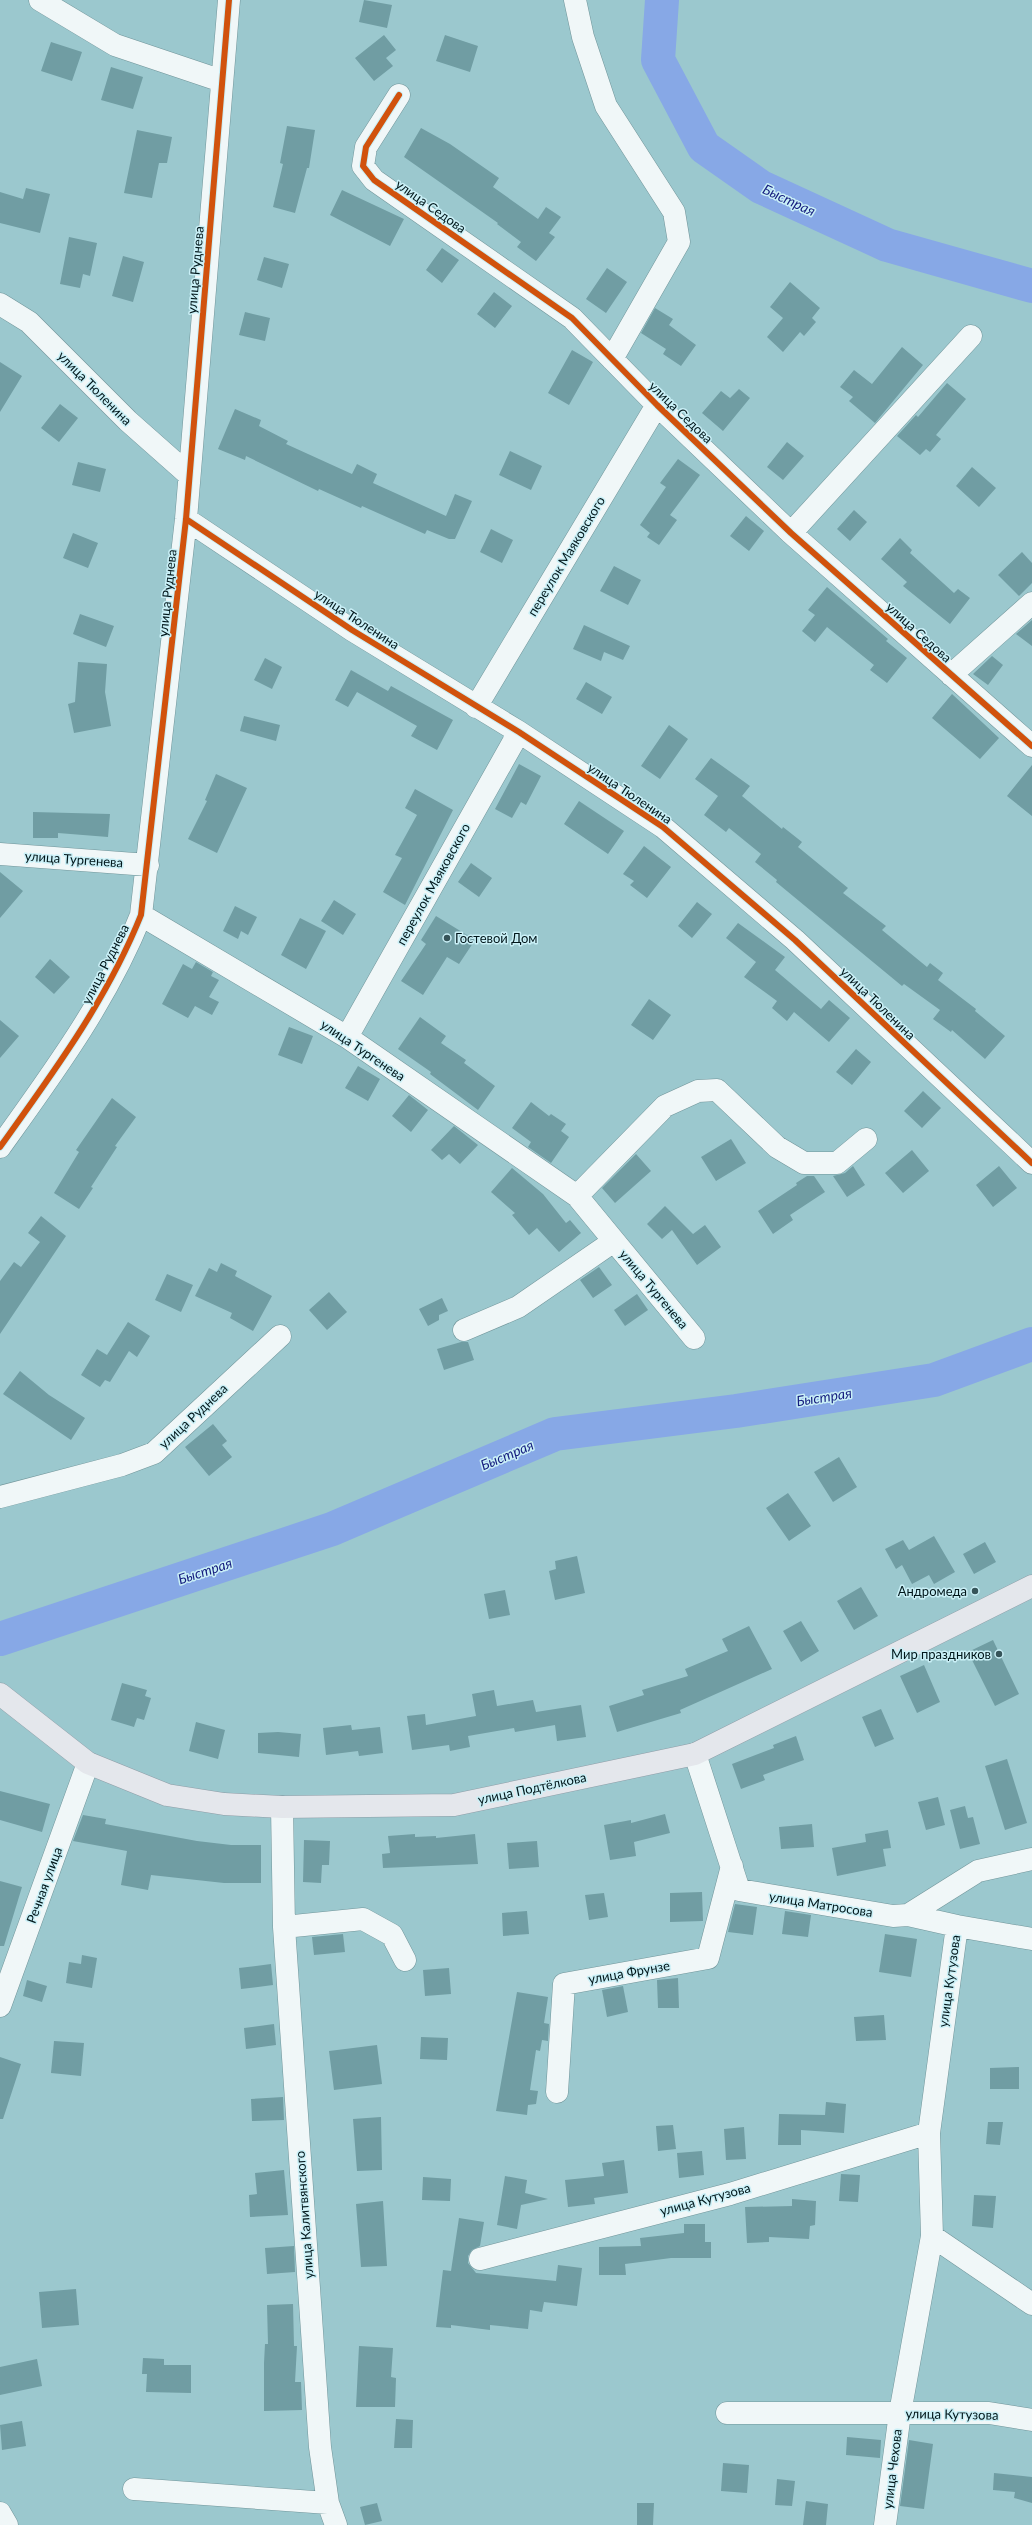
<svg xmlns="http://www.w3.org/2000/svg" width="1032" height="2525" font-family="Lato,sans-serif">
<rect width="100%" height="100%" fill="#9bc8ce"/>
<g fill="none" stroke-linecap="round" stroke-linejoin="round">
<path stroke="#87a8e6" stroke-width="34" d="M662,0L658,60L704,147L761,187L887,245L1032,286
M0,1639L332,1529L555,1434L736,1411L934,1380L1032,1344"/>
</g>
<path fill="#709da3" d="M364,0L392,5L387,28L359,22Z
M384,35L396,50L386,58L393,66L374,81L355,58Z
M445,35L478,46L470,72L436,61Z
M51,42L82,52L72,81L41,71Z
M111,67L143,77L133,109L101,100Z
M287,126L315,130L309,168H307L295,213L273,207L283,164L280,163Z
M421,128L450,144L499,178L493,187L538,219L546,207L561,217L549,233L555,237L536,261L517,247L521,242L497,224L498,223L404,157Z
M137,130L172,137L167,163H159L152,198L124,193Z
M26,188L50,194L40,233L0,223V192L23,199Z
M342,190L404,219L390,246L330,215Z
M69,237L97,243L90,276L83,274L80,288L60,284Z
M442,248L459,260L442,283L426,270Z
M123,256L144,262L133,302L112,296Z
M264,257L289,264L282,288L257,280Z
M607,268L627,282L606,313L586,299Z
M790,282L820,308L812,318L816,322L804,336L800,332L783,352L767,337L783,318L770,307Z
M494,292L512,306L495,328L477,314Z
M655,308L673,319L669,325L696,345L681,366L663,354L666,349L641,333Z
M245,312L270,318L265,341L239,335Z
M902,347L923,365L875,423L849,401L853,397L840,387L854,370L872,384Z
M572,350L593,362L569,405L548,393Z
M0,362L22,376L0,412Z
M947,383L966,399L936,435L941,439L930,452L926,449L920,455L897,436L916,415L918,417Z
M739,389L750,398L723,431L702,413L721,391L730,398Z
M60,404L78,418L59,442L41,428Z
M235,409L261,420L259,426L288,441L286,444L352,474L357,464L377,474L373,483L446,516L455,494L472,501L455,539H449L427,530L425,534L362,506L361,508L319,489L318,491L246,456L245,460L218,449Z
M787,442L804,456L783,480L767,467Z
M510,451L542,466L531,490L499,475Z
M678,459L700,475L670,515L677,520L659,545L647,537L650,533L640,525L666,487L660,483Z
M78,462L106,469L100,492L72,485Z
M972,467L996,488L979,507L956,486Z
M854,510L867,522L850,541L837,529Z
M746,516L764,531L749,551L730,536Z
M491,529L513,540L502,563L480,552Z
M73,533L98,543L88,568L63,558Z
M900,538L912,550L910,553L954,593L958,589L970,598L950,624L903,586L907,582L881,559Z
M1022,552L1032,563V583L1019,596L998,575Z
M614,566L641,580L628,605L600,591Z
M827,587L888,639L886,641L907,658L887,683L870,670L874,665L827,627L815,642L802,631L815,615L808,610Z
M80,614L114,626L106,647L73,634Z
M1032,620V646L1016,634Z
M584,625L630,646L623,660L604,652L601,661L573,649Z
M992,656L1003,665L988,685L973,674Z
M265,658L282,667L272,689L254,680Z
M78,662L107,664L105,692L111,726L74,733L68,704L75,702Z
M351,670L388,691L391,686L453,720L437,750L411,736L417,726L357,692L348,707L335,700Z
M586,682L612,697L602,714L576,699Z
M952,694L999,738L980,759L932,718Z
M244,716L280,725L276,741L240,731Z
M669,725L688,739L660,779L641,766Z
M711,758L750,786L742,796L782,829L783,827L802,842L798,847L848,888L843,893L886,926L882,930L927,967L930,963L943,973L938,980L976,1009L975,1011L1005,1036L985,1059L952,1030L951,1032L933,1019L940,1010L904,984L902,986L776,882L777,880L755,862L761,854L729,828L726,832L704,815L718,796L695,779Z
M519,764L541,776L526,805L521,802L512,818L495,809Z
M1032,765V816L1007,796Z
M216,774L247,788L217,853L188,839L207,801L205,800Z
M415,789L453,810L405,905L383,892L402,858L395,855L417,815L405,808Z
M579,801L624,831L608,854L564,824Z
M33,812L110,814L108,837L58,833V838H33Z
M644,846L671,867L647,898L630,885L634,881L623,874Z
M471,863L492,878L479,897L458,882Z
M0,872L23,891L0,918Z
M334,900L356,914L343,935L321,921Z
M697,902L712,914L692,938L678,926Z
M235,906L257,917L248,935L241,931L238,939L223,931Z
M436,916L475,940L459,964L447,957L423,995L401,981L426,944L421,940Z
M300,918L326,931L306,969L281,955Z
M738,923L785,957L775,970L821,1009L829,1000L850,1018L829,1042L794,1012L787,1021L772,1008L777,1001L744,977L756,962L726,938Z
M50,959L70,977L54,994L35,977Z
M196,962L213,972L211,976L219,980L209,997L219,1002L212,1015L195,1006L188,1018L162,1004L183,964L192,969Z
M649,999L671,1015L653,1040L631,1025Z
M420,1017L446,1036L441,1043L466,1060L464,1063L495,1086L478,1110L430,1074L431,1072L398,1049Z
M0,1020L19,1036L0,1058Z
M289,1027L313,1036L302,1064L278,1055Z
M856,1049L871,1062L852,1085L836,1072Z
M358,1066L380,1079L368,1101L345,1088Z
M923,1091L941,1108L922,1128L904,1111Z
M409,1095L428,1110L411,1132L392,1116Z
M112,1098L136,1117L115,1146L117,1147L91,1187L93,1188L79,1209L54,1193L79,1152L76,1150Z
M531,1102L549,1116L551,1114L566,1124L561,1131L569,1137L551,1163L528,1147L531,1142L512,1128Z
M454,1126L478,1145L460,1164L449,1154L442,1160L431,1150Z
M731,1139L746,1163L716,1181L701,1157Z
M912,1150L929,1171L903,1193L885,1173Z
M636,1154L651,1171L615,1203L602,1188Z
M853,1166L865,1185L847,1197L833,1176L845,1173Z
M999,1166L1017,1188L993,1207L976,1185Z
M512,1168L543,1194L566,1223L570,1220L581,1233L559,1252L537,1228L529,1235L512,1215L515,1213L491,1192Z
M807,1176H814L825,1192L790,1215L793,1220L773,1234L758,1211L797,1185L796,1183Z
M665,1206L693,1234L705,1225L721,1247L697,1265L672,1230L662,1239L647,1224Z
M41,1216L66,1236L0,1334V1281L14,1262L21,1267L40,1242L28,1233Z
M221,1263L237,1271L235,1276L272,1296L253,1331L230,1318L232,1313L195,1296L209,1268L217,1272Z
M599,1267L612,1285L593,1298L580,1280Z
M167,1274L193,1285L181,1312L155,1300Z
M329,1292L347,1312L327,1330L309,1310Z
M637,1294L648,1310L625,1326L614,1310Z
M442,1298L448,1311L439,1315V1320L428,1326L419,1309Z
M128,1322L150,1336L137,1357L129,1351L110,1382L105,1380L100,1387L81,1375L97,1349L107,1355Z
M461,1342H468L474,1360L444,1370L437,1349Z
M20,1371L49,1395L85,1418L71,1440L3,1394Z
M213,1424L227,1441L222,1445L232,1457L209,1476L185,1447Z
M839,1457L857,1487L833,1502L814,1472Z
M788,1493L811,1526L789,1541L766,1508Z
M934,1536L955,1572L934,1584L929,1575L912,1584L902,1565L896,1569L885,1549L903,1540L909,1550Z
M985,1542L996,1562L974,1574L963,1554Z
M577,1556L585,1593L555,1600L549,1571L556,1569L555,1561Z
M861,1587L878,1616L854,1630L837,1601Z
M505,1590L510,1615L489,1619L484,1594Z
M801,1621L819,1651L801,1662L783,1631Z
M749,1626L772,1669L680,1710L681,1713L617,1732L609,1706L644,1695L642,1690L688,1676L685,1669L728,1651L722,1639Z
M993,1640L1019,1694L995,1706L968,1652Z
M924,1665L940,1702L917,1713L900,1676Z
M122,1683L147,1690L145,1696L151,1698L144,1720L137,1718L134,1727L111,1720Z
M494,1690L497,1706L533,1700L536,1712L581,1705L586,1737L557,1741L555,1725L515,1732L514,1728L468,1736L470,1747L450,1751L449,1745L412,1750L407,1716L425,1714L426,1725L476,1716L472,1694Z
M881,1709L894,1739L875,1747L862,1717Z
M196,1722L225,1730L218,1759L189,1751Z
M351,1725L352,1730L380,1727L383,1753L359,1756L358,1751L326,1755L323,1728Z
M278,1732L301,1734L299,1757L258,1753V1733Z
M796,1736L804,1760L763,1775L765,1780L741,1789L732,1764L774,1748L773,1745Z
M1007,1759L1027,1823L1005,1830L985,1766Z
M0,1791L50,1804L42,1832L0,1820Z
M938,1797L945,1825L926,1830L918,1802Z
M965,1806L968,1818L973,1817L980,1844L960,1849L950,1810Z
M665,1814L670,1833L634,1842L636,1856L610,1860L604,1825L631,1820V1823Z
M83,1815L106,1819L105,1824L197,1841L231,1845H261V1883H224L151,1875L148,1890L121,1885L127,1851L73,1841Z
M812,1824L814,1847L781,1849L779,1827Z
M888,1830L891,1848L883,1849L886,1866L837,1876L832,1848L866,1842L865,1834Z
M415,1834V1837L436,1836V1838L475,1834L478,1864L383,1868L382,1854L390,1853L388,1836Z
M304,1840L330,1841L329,1865H322L321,1883L303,1882Z
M537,1841L539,1867L509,1869L507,1843Z
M0,1881L22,1887L4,1946H0Z
M702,1892L703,1921L670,1922V1893Z
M604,1893L608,1917L589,1920L585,1895Z
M735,1904L757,1907L753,1935L728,1932Z
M527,1911L529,1934L503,1936L502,1913Z
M785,1911L811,1915L808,1937L782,1934Z
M343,1934L345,1952L314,1955L312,1937Z
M885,1934L917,1939L911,1977L879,1972Z
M82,1955L97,1958L92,1988L66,1983L69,1962L81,1964Z
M271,1964L273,1985L241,1989L239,1968Z
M449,1968L451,1994L425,1996L423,1970Z
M678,1978L679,2008H658L657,1980Z
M27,1980L47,1986L42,2002L23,1996Z
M623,1986L628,2012L607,2017L602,1990Z
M517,1992L548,1997L544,2023L549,2024L548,2041L542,2040L540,2051L536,2050L530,2090L538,2091L536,2104L528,2105L527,2115L496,2111Z
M884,2015L886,2040L856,2041L854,2017Z
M274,2024L276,2045L246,2049L244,2028Z
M421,2037L448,2038L447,2060L420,2059Z
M54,2041L84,2043L81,2076L51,2073Z
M377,2045L382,2084L334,2090L329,2051Z
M0,2057L21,2064L3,2119H0Z
M1019,2067V2089H990V2068Z
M283,2097L284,2120L252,2121L251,2099Z
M826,2102L846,2104L844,2133L801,2130V2145H778L779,2114L825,2115Z
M381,2117L382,2170L357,2171L353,2119Z
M988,2122H1003L1000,2145L986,2144Z
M673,2125L676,2149L658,2151L656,2126Z
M744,2127L746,2159L726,2160L724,2129Z
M702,2151L704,2175L679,2178L677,2153Z
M624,2160L628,2193L594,2198L595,2204L568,2207L565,2180L604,2176L602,2163Z
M284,2170L288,2215L250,2217L249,2195L257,2194L255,2173Z
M841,2174L860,2175L858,2202L839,2201Z
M505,2176L527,2180L525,2193L548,2199L521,2205L517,2229L497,2225Z
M423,2177L451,2179L450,2201L422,2200Z
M974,2195L996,2196L993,2228L972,2226Z
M792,2199L816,2201L815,2225L810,2226L809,2239L769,2237V2242L747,2243L745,2207L792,2206Z
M383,2201L387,2266L361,2267L356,2204Z
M459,2218L484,2222L480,2246L472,2250L468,2256V2263L476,2273L556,2281L558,2265L582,2268L577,2306L544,2302L542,2312L530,2310L528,2329L490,2325V2330L451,2325V2328L436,2327L443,2270L451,2271Z
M684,2224H705V2242H711V2258H671L625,2264L626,2275H599V2247L641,2246L640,2238L684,2233Z
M294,2246L295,2272L267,2274L265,2248Z
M76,2289L79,2325L42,2328L39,2292Z
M293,2304L294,2346H297L295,2382H301L302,2410L264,2411V2363L265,2344H268L267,2305Z
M359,2346L393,2348L391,2377L396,2378L395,2407H356Z
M143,2358L164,2359V2365H191V2393L146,2392L147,2374H142Z
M37,2359L42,2386L0,2395V2367Z
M396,2419L413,2420L412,2448H394Z
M22,2421L26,2446L2,2450L0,2425Z
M847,2437L881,2440L880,2458L846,2455Z
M909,2440L933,2444L924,2509L900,2506Z
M723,2463L749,2465L747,2493L721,2491Z
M994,2473L1032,2477V2503L1014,2498L1015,2492L993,2490Z
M777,2479L795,2481L792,2506L775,2505Z
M806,2501L828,2504L826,2525H803Z
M377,2503L382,2521L365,2525L360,2507Z
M637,2503H654L653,2525H637Z"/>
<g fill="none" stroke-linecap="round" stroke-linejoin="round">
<defs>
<path id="minor" d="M40,0L115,45L222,81
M575,0L583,37L606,106L674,212L679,242L612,359
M399,95L366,147L363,166L374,180L572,318L657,405L791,533L1032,746
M0,304L29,322L128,421L189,475
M186,519L352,630L519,732L663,827L795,940L1032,1163
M791,533L971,336
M951,675L1032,603
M476,707L657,405
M0,854L148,865
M141,915L347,1037L577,1196L694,1338
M347,1037L519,732
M0,1147C53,1073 107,1000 141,915L186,519L229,0
M577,1196L665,1106L698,1091L717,1090L777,1147L804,1163H837L866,1139
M464,1330L518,1307L614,1241
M0,1497L122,1465L154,1453L280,1336
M695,1754L739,1890L893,1916L908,1915L978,1871L1032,1859
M282,1807L284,1927L320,2447L328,2503L336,2525
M957,1926L1032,1939
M284,1927L363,1919L392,1935L405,1960
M0,2006L88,1763
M557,2092L564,1984L708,1958L732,1866
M932,2236L1032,2304
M480,2259L730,2194L929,2133
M727,2413H989L1032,2420
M134,2489L328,2503
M0,2513L7,2525
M885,2525L900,2413L932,2236L929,2133L957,1926L908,1915"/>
<path id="major" d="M0,1694L88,1763L167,1795L224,1804L282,1807L454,1805L695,1754L1032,1586"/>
</defs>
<use href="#minor" stroke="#71959a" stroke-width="23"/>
<use href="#major" stroke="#8f9da7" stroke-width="23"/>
<use href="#minor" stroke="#f0f7f8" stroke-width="22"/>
<use href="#major" stroke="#e4e7ec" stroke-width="22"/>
<defs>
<path id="cycleway" d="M399,95L366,147L363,166L374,180L572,318L657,405L791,533L1032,746
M186,519L352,630L519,732L663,827L795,940L1032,1163
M0,1147C53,1073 107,1000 141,915L186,519L229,0"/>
</defs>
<use href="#cycleway" stroke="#caf0f7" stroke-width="8"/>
<use href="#cycleway" stroke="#d1520d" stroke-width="6"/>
</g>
<g fill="#365459" stroke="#caf0f7" stroke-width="1.5">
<circle cx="447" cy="938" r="4"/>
<circle cx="975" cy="1591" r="4"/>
<circle cx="999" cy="1654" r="4"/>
</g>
<g text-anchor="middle" stroke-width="3" stroke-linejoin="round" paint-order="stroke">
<g font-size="13" fill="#00161a" stroke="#caf0f7">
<text transform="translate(431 206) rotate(35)" y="5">улица Седова</text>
<text transform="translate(195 270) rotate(-85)" y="5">улица Руднева</text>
<text transform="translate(95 388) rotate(45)" y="5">улица Тюленина</text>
<text transform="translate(681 412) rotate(44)" y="5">улица Седова</text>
<text transform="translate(566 556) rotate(-59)" y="5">переулок Маяковского</text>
<text transform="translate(167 593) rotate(-84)" y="5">улица Руднева</text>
<text transform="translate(357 619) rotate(33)" y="5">улица Тюленина</text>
<text transform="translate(919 632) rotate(42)" y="5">улица Седова</text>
<text transform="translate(630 793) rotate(34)" y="5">улица Тюленина</text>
<text transform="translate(74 859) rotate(4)" y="5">улица Тургенева</text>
<text transform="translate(433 884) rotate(-61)" y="5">переулок Маяковского</text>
<text transform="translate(105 964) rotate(-63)" y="5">улица Руднева</text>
<text transform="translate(878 1003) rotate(44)" y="5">улица Тюленина</text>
<text transform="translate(363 1050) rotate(34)" y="5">улица Тургенева</text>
<text transform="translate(654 1289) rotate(50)" y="5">улица Тургенева</text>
<text transform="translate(193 1416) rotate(-43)" y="5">улица Руднева</text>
<text transform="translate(532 1788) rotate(-12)" y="5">улица Подтёлкова</text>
<text transform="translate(44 1885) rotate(-70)" y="5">Речная улица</text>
<text transform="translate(821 1904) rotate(9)" y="5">улица Матросова</text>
<text transform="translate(629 1972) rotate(-10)" y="5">улица Фрунзе</text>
<text transform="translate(949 1981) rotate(-82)" y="5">улица Кутузова</text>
<text transform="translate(705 2199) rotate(-15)" y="5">улица Кутузова</text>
<text transform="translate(304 2215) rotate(-94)" y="5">улица Калитвянского</text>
<text transform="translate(952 2414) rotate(1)" y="5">улица Кутузова</text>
<text transform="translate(892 2469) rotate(-83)" y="5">улица Чехова</text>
</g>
<g font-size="13" fill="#00161a" stroke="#caf0f7" text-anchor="end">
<text x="455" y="943" text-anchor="start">Гостевой Дом</text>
<text x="967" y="1596">Андромеда</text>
<text x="991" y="1659">Мир праздников</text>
</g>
<g font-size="14" font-style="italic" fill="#141c7e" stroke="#caf0f7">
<text transform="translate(789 200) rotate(25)" y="5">Быстрая</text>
<text transform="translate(824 1397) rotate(-9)" y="5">Быстрая</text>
<text transform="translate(507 1455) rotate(-23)" y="5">Быстрая</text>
<text transform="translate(205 1571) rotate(-18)" y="5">Быстрая</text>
</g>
</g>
</svg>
